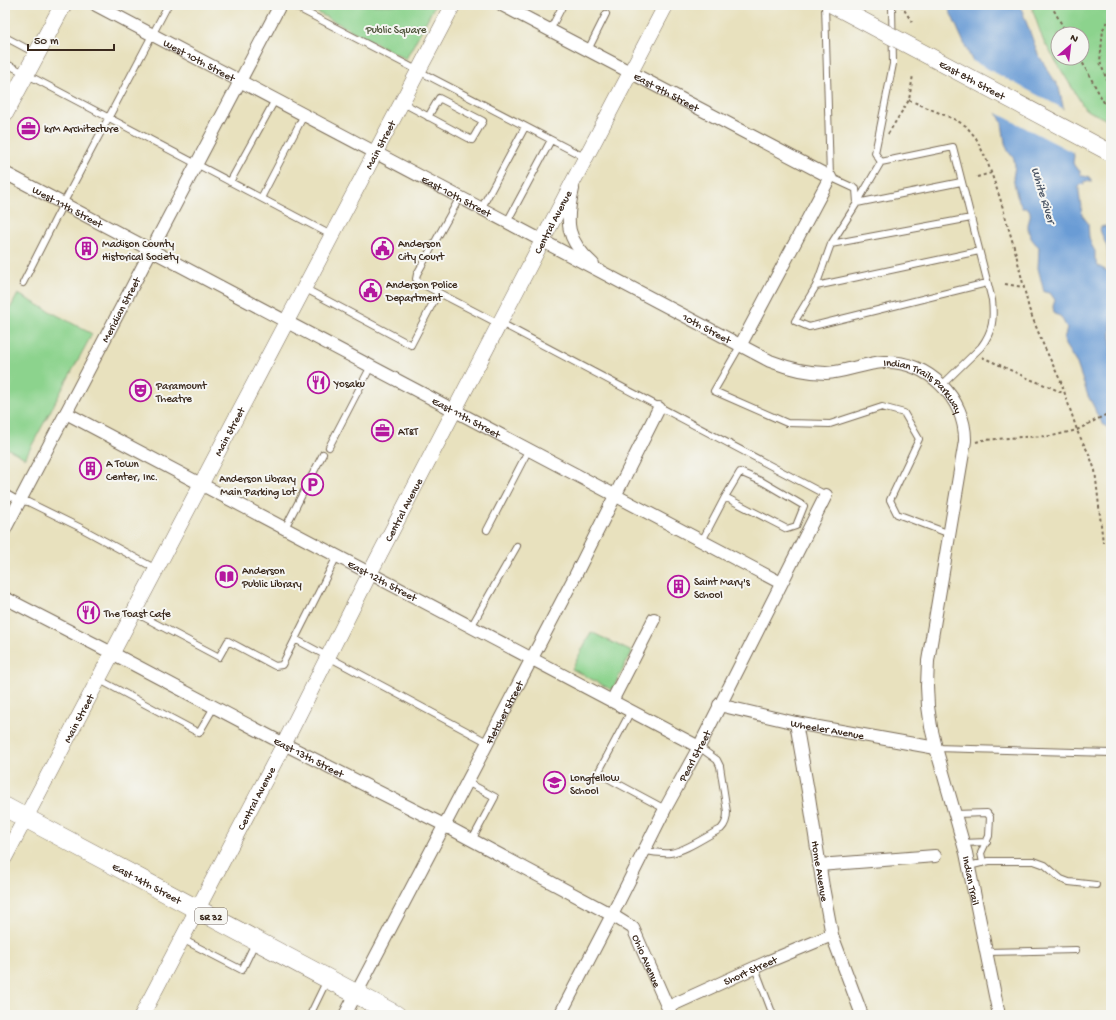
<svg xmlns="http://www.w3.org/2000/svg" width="1116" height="1020" font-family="'Gochi Hand',sans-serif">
<rect width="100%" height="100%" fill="#f6f6f2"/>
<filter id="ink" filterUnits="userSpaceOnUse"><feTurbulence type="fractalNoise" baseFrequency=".025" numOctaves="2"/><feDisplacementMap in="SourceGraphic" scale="8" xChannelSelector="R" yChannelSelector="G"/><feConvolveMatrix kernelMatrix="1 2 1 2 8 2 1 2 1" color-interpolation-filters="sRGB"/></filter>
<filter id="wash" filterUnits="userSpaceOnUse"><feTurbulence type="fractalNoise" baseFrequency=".012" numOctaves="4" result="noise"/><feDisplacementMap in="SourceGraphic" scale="16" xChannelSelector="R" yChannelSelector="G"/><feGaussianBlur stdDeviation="0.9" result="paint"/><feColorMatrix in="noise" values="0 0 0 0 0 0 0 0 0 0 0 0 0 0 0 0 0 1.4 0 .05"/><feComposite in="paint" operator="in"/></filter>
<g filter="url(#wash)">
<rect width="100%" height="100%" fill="#e8e1be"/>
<path fill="#8cd38d" stroke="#647e56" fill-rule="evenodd" d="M303,5H435L406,59Z
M1031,5H1111V122L1085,109L1043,40ZM1058,34H1082V58H1058Z
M18,294L92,334L25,458L5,447V318Z
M591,632L632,652L612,690L572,669Z"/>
<path fill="#6b9cd5" stroke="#53637a" d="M947,5H1020L1038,54L1059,88L1074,156L1073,163L1075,167L1080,171V174L1086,177L1088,176L1091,179V182L1085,181L1084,185L1081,184L1079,186V192L1082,215L1088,223L1089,237L1092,246L1095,251V259L1098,266L1107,271L1109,269L1107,247L1100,230L1101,227L1104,226L1110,227L1111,234L1110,236L1111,238V436L1110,430L1103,424L1097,415L1094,407L1088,396L1077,364L1065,345L1064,338L1066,332L1067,328L1062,319L1060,316L1054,314L1053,306L1055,300L1050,293L1044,292L1038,268L1039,247C1033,242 1028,235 1028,227C1028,219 1033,215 1028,208H1022L1017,196L1013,178L1015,166L1014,159L1008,151L1005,143L1002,123L968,52Z"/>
<path fill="#e8e1be" d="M969,59L1066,110L1076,154L995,112Z"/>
</g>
<g filter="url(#ink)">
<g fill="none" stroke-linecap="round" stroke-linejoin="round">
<defs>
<path id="service" d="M292,5L586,158
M825,5L830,177L856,189L857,203L831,244L816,286L795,321L809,327L987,283
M892,5L893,64L875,153L881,162L857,203L961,182
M550,30L563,5
M5,37L35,53
M588,50L606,14
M5,63L331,235
M403,103L472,140L483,121L439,98L428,117
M881,162L953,147L992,300C994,319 993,331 981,347L941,386
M230,182L275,100
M460,197L417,274L416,279L420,283L499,324
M261,198L304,115
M481,209L525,127
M507,222L551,140
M831,244L971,218
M23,283L63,204L168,5
M816,286L979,251
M304,288L411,345L438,293
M501,323L826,495
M740,346L714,391L787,423L830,424L882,407L904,413L919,439L890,500L897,514L950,534
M329,447L371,366
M5,493L19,501L28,502L79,527L156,569
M285,528L323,454
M487,530L529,449
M702,541L725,497L787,529L796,526L804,506L763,482L740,472L725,497
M134,612L219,657L228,641L275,666L282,665L337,556
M471,627L517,546
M295,639L487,742
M98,679L199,733L214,707
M631,711L598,773L665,809
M936,748L1111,753
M467,782L495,797L472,840
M955,814L987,813L990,817L989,836L981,853L983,863
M963,843L987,842
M645,851C653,852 662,854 670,853C686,851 706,836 721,829C726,824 727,819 727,812L720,766L717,760L699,747
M969,866L989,861H1034L1045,865L1061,879L1069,882L1096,885
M182,939L242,970L255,943
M986,952L1076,950
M755,968L773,1015
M310,1015L327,980"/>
<g id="minor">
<path id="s1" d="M96,5L770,361C788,368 807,373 826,373C846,372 864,363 884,362C927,360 966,398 965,441L928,661L927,686L928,706L931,727L936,748L966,853L999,1015"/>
<path id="s2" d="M502,5L830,177L740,346"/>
<path id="s3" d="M5,173L781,583"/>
<path d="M573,189C565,223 566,240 593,264"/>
<path id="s4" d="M66,413L699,747"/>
<path id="s5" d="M5,529L280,5"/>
<path id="s6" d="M5,598L112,653L284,744L444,825L612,915L633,928L671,1015"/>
<path d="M612,701L654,619"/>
<path id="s7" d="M719,705L796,723L936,748"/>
<path id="s8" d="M796,723L809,797L823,887L832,935L862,1015"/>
<path d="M819,865L935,856"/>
<path id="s9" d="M668,1007L767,962L832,935"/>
<path id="s10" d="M345,1015L575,576L659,408"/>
<path id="s11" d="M560,1015L612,915L665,809L699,747L826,495"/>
</g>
<g id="tertiary">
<path id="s12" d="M5,857L453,5"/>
<path id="s13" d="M142,1015L284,744L370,573L577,174L666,5"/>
</g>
<path id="secondary" d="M5,113L63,5"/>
<g id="primary">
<path id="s14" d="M5,807L396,1015"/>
</g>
</defs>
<use href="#service" stroke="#786a56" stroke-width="8"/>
<use href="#minor" stroke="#786a56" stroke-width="14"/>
<use href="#tertiary" stroke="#786a56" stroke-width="16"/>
<use href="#secondary" stroke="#786a56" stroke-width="18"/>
<use href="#primary" stroke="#786a56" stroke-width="20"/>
<path stroke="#786a56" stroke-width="2" stroke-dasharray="3 3" stroke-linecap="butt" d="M901,5L912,22
M1051,5L1067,34
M1111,17L1103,29L1100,62L1111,91
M1080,58L1108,110L1111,134
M909,100L956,120L966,126L976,138L987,161L1000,198L1016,254L1029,309L1043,344L1061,382L1078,433L1089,454L1095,470L1103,543
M888,134L909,100L913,75
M977,177L991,173
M1005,284L1023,287
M982,357L1032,380L1050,387L1065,394
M976,442L983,440L1022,437L1052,436L1077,430L1111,412"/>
<use href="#service" stroke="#fff" stroke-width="6"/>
<use href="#minor" stroke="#fff" stroke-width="12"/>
<use href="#tertiary" stroke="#fff" stroke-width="15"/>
<use href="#secondary" stroke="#fff" stroke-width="17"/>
<use href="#primary" stroke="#fff" stroke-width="19"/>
<defs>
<g id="secondary-bridge">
<path id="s15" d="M833,5L1111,153"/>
</g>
</defs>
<use href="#secondary-bridge" stroke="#786a56" stroke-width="18" stroke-linecap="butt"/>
<use href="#secondary-bridge" stroke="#fff" stroke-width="17"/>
</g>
</g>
<defs>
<symbol id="office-ring" viewBox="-11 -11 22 22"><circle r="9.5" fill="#f6f6f2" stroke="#b5179e" stroke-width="1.5"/><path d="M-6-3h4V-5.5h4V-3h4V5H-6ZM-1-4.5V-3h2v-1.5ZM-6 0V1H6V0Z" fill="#b5179e"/></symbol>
<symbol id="building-ring" viewBox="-11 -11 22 22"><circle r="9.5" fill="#f6f6f2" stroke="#b5179e" stroke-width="1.5"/><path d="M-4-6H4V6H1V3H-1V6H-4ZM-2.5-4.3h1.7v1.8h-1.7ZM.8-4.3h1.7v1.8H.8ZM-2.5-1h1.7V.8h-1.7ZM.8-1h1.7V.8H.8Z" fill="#b5179e"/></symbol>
<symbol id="civic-ring" viewBox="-11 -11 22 22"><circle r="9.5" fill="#f6f6f2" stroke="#b5179e" stroke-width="1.5"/><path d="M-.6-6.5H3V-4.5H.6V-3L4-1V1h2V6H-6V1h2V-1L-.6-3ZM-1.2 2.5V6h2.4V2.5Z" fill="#b5179e"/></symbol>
<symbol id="restaurant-ring" viewBox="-11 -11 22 22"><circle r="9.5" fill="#f6f6f2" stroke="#b5179e" stroke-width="1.5"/><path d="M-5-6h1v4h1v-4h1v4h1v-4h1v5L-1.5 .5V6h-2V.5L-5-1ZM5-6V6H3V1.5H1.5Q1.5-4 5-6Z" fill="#b5179e"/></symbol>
<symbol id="theatre-ring" viewBox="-11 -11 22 22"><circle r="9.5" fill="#f6f6f2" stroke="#b5179e" stroke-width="1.5"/><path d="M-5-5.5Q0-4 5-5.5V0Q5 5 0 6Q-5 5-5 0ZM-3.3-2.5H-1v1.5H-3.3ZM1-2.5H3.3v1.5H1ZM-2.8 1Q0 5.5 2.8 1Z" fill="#b5179e"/></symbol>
<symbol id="parking-ring" viewBox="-11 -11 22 22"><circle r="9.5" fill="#f6f6f2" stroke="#b5179e" stroke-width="1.5"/><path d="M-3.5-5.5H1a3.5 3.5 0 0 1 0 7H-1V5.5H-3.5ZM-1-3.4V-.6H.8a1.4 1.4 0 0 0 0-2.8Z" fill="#b5179e"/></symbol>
<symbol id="library-ring" viewBox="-11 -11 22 22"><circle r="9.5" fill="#f6f6f2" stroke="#b5179e" stroke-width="1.5"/><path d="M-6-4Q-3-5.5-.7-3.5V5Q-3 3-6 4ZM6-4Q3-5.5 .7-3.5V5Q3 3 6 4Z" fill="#b5179e"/></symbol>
<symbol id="school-ring" viewBox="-11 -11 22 22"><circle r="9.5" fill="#f6f6f2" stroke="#b5179e" stroke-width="1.5"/><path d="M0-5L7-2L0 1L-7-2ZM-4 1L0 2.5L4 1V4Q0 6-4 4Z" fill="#b5179e"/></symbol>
</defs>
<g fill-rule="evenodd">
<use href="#office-ring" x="16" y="116" width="25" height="25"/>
<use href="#building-ring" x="74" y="236" width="25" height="25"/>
<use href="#civic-ring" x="370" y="236" width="25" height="25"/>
<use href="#civic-ring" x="358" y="278" width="25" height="25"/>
<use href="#restaurant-ring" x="306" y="370" width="25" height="25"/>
<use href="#theatre-ring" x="128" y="378" width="25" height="25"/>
<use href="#office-ring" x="370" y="418" width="25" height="25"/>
<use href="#building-ring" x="78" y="456" width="25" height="25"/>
<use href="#parking-ring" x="300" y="472" width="25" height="25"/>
<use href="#library-ring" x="214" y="564" width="25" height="25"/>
<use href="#building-ring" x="666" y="574" width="25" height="25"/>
<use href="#restaurant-ring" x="76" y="600" width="25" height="25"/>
<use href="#school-ring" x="542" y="770" width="25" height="25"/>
</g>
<g text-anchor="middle" stroke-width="4" stroke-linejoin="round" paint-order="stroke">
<rect fill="#f6f6f2" stroke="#73675e" stroke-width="1" x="195" y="908" width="32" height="16" rx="3"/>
<g font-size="10" font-weight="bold" fill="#3b2a1e">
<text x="211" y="920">SR 32</text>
</g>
<g font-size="11" fill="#4f543a" stroke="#f6f6f2">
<text x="396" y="33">Public Square</text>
</g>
<g font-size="11" fill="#3b2a1e" stroke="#f6f6f2">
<text dy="4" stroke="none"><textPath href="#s1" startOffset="117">West 10th Street</textPath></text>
<text dy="4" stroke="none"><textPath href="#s15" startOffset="158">East 8th Street</textPath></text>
<text dy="4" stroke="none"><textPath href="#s2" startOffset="186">East 9th Street</textPath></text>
<text dy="4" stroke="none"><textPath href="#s12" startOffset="805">Main Street</textPath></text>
<text dy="4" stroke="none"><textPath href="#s1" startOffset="408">East 10th Street</textPath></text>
<text dy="4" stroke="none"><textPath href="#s3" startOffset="71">West 11th Street</textPath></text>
<text dy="4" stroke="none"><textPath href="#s13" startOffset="893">Central Avenue</textPath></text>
<text dy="4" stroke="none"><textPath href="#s5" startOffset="248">Meridian Street</textPath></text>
<text dy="4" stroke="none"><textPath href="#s1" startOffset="691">10th Street</textPath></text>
<text dy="4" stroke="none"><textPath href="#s1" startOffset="927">Indian Trails Parkway</textPath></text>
<text dy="4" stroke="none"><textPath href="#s3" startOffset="522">East 11th Street</textPath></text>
<text dy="4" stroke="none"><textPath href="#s12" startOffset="481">Main Street</textPath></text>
<text dy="4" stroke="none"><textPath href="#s13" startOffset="569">Central Avenue</textPath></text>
<text dy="4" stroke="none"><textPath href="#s4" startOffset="358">East 12th Street</textPath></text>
<text dy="4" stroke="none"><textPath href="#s10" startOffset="342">Fletcher Street</textPath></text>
<text dy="4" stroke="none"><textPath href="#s12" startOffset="157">Main Street</textPath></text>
<text dy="4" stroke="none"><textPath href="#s7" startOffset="111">Wheeler Avenue</textPath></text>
<text dy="4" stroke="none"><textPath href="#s6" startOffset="343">East 13th Street</textPath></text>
<text dy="4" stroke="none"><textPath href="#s11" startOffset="292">Pearl Street</textPath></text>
<text dy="4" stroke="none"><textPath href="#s13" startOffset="245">Central Avenue</textPath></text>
<text dy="4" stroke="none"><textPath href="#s8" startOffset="150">Home Avenue</textPath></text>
<text dy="4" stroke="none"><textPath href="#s1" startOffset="1453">Indian Trail</textPath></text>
<text dy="4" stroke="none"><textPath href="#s14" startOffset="161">East 14th Street</textPath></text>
<text dy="4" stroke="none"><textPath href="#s6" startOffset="745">Ohio Avenue</textPath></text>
<text dy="4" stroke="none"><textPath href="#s9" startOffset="90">Short Street</textPath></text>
</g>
<g font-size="11" fill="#3b2a1e" stroke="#f6f6f2" text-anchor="start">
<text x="44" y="132">krM Architecture</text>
<text x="102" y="247">Madison County<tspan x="102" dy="13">Historical Society</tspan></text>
<text x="398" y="247">Anderson<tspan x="398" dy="13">City Court</tspan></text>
<text x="386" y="288">Anderson Police<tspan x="386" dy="13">Department</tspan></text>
<text x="334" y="387">Yosaku</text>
<text x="156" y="389">Paramount<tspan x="156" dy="13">Theatre</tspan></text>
<text x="398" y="435">AT&amp;T</text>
<text x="106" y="467">A Town<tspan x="106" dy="13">Center, Inc.</tspan></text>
<text x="296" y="482" text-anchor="end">Anderson Library<tspan x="296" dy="13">Main Parking Lot</tspan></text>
<text x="242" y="574">Anderson<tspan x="242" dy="13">Public Library</tspan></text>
<text x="694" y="585">Saint Mary's<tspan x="694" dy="13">School</tspan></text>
<text x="104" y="617">The Toast Cafe</text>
<text x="570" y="781">Longfellow<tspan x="570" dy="13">School</tspan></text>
</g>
<g font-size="12" font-style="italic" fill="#4e5867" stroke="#f6f6f2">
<text transform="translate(1044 195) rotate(73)" y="4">White River</text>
</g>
</g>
<rect width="1116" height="1020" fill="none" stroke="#f6f6f2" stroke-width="20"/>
<g transform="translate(1070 46) rotate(28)"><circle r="19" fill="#f6f6f2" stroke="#aba49d"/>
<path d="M0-3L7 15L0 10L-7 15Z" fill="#b5179e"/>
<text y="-6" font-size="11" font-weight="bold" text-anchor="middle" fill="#3b2a1e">N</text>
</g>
<path d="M28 44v6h86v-6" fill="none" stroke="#3b2a1e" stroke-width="2"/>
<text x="34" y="44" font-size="12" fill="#3b2a1e" stroke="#f6f6f2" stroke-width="3" paint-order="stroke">50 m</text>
</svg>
